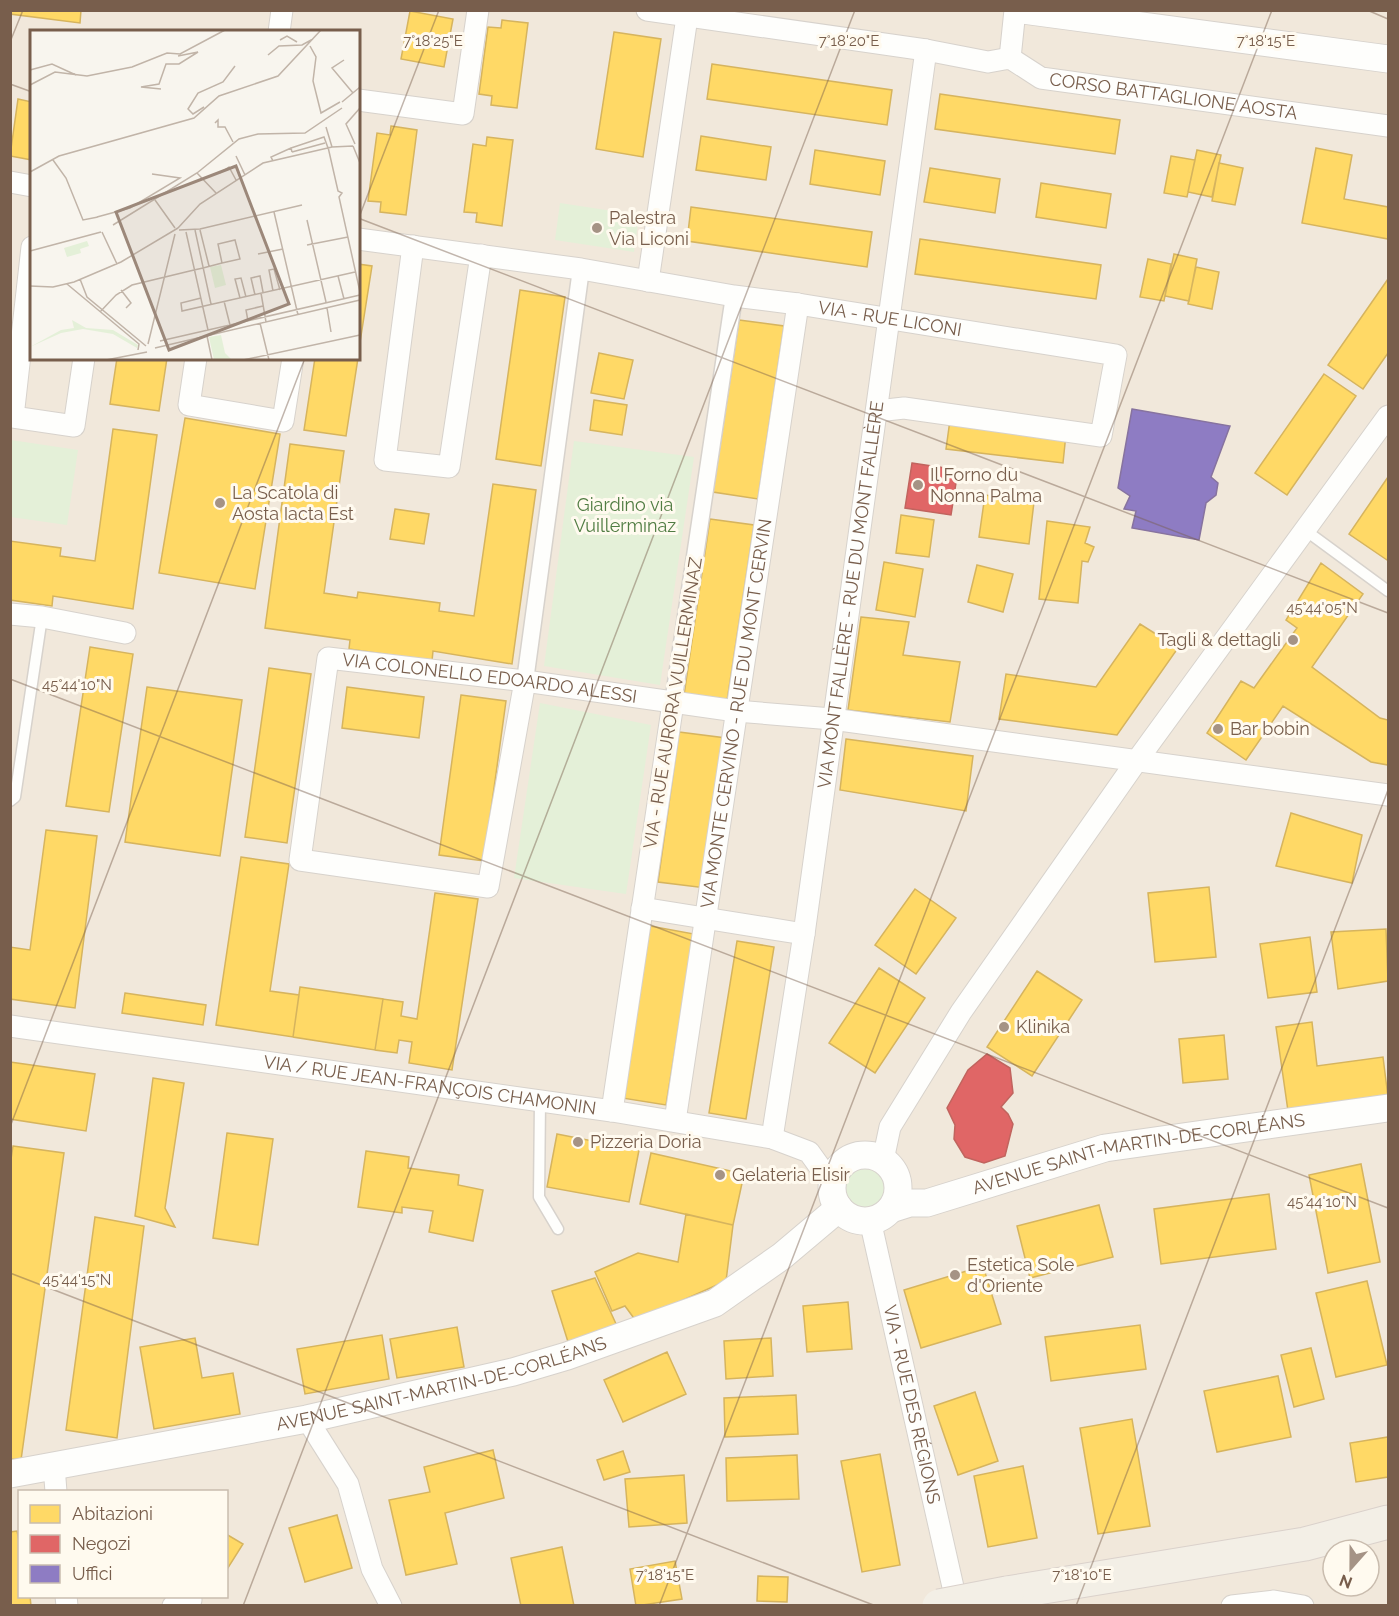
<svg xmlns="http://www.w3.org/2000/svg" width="1399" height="1616" font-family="Raleway,sans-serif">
<rect width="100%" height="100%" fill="#f8f5ee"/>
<path fill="#f1e8db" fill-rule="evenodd" d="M11,11H1388V1605L11,1606ZM32,32H358V358H32ZM20,1492H226V1596H20ZM1333,1550H1369V1586H1333Z"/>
<path fill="#e4f0d8" d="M560,203L639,215L634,252L555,240Z
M11,440L78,450L67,525L11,517Z
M574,441L694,457L660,685L544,666Z
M540,703L651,725L626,894L514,878Z
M842 1188a22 22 0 1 1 44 0a22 22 0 1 1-44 0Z"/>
<path fill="#ffd966" stroke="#d6b45e" stroke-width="1.5" d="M11,10H81L80,23L10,14Z
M410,11L453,19L444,67L401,59Z
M502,20L528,23L517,108L491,105L492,96L479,94L488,27L501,28Z
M614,32L661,39L643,157L596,149Z
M712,64L892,90L887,125L707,99Z
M940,94L1120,120L1115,154L935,129Z
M18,99L32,102V160L10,156Z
M391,126L417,130L406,215L380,212L381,202L368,201L377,133L390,135Z
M701,136L771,147L766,180L696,170Z
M487,137L513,140L502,226L476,222L477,213L464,212L473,144L486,146Z
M1316,148L1352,155L1344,199L1388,207V239L1302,223Z
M815,150L885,161L880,195L810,184Z
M1197,150L1221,155L1212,197L1188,192Z
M1171,156L1195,160L1187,197L1164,193Z
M1219,163L1243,168L1235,205L1212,201Z
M930,168L1000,179L995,213L924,202Z
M1041,183L1111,194L1106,228L1036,217Z
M691,207L872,232L867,267L687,241Z
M920,239L1101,265L1096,299L915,274Z
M1174,254L1197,259L1189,301L1165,296Z
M1148,259L1171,264L1164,301L1140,297Z
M358,264L372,266L358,355Z
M1196,267L1219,272L1212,309L1188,304Z
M1388,279V353L1363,389L1328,365Z
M520,290L565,297L541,466L496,459Z
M739,320L784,326L758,499L713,492Z
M599,353L633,360L624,399L591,393Z
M117,358H167L159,411L110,404Z
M315,358H358L346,436L304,430Z
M1324,374L1356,396L1287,495L1255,473Z
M594,400L627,405L622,435L590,430Z
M185,418L280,434L255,589L159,573Z
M950,420L1066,434L1063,463L946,449Z
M113,429L157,435L133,609L53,596L52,606L10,600V541L61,548L60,556L95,561Z
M290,444L344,451L324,593L357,598L358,592L440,603L439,611L474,616L493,484L536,490L512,664L433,651L432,661L349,649L350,640L265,628Z
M1388,477V558L1387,560L1349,534Z
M985,495L1034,502L1029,544L979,537Z
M395,509L429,514L424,544L390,539Z
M901,515L934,520L929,557L896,553Z
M710,519L754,525L727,701L684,695Z
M1047,521L1090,527L1085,543L1094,547L1088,562L1082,561L1078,603L1039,599Z
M884,562L923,569L915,617L876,610Z
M1321,563L1363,594L1312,667L1380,718L1388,720V765L1371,762L1283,706L1246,760L1207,733L1241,681L1254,688L1297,628L1286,620Z
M977,565L1013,574L1003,612L968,602Z
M861,617L909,622L903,655L960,662L950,722L848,710Z
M1140,624L1178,648L1117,735L999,719L1006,674L1096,687Z
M90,647L133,654L109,812L66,806Z
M269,668L311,674L287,843L245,837Z
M147,687L242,700L220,856L125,842Z
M347,687L424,697L419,738L342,728Z
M461,695L506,701L484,861L439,855Z
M679,732L726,738L706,888L658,882Z
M846,739L973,756L966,811L840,790Z
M1291,813L1362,835L1352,883L1276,866Z
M46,830L97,836L75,1008L10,999V947L30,950Z
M241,857L289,864L270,991L299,995L293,1037L216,1025Z
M1209,887L1216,957L1155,962L1148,893Z
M915,889L956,918L916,974L875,945Z
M435,893L478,899L452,1070L409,1063L412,1042L399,1040L397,1053L375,1050L383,999L403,1002L401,1016L417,1019Z
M650,926L694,934L666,1105L622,1098Z
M1386,929L1388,981L1338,989L1331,932Z
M1310,937L1317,992L1268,998L1260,944Z
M737,941L774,947L746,1119L709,1113Z
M879,968L925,998L875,1073L829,1043Z
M1037,971L1082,1000L1032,1076L987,1047Z
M300,987L383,999L375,1050L293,1037Z
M125,993L206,1005L203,1025L122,1013Z
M1312,1022L1317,1066L1383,1057L1388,1097L1288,1111L1276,1027Z
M1224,1035L1228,1079L1183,1083L1179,1039Z
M10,1062L95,1074L86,1131L10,1119Z
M153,1078L184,1083L165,1208L175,1227L135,1216Z
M227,1133L273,1139L258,1245L213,1238Z
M557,1134L639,1150L629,1202L547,1187Z
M13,1146L64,1153L21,1460L10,1459V1166Z
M366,1151L409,1157L408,1168L459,1175L458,1185L483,1190L473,1241L429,1232L433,1211L402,1207V1213L358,1207Z
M651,1153L744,1174L733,1225L640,1204Z
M1361,1164L1380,1262L1328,1273L1309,1175Z
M1269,1194L1276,1249L1161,1264L1154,1209Z
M1099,1205L1113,1257L1030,1278L1017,1226Z
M686,1214L733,1225L726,1281L636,1321L625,1306L612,1311L595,1272L638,1253L678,1262Z
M95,1217L144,1226L117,1438L66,1430Z
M983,1266L1001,1324L921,1348L904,1290Z
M595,1278L617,1326L569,1345L552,1291Z
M1367,1281L1387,1365L1336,1377L1316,1293Z
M848,1302L852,1349L807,1352L803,1306Z
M1140,1325L1146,1369L1051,1381L1045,1337Z
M457,1327L464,1367L397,1378L390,1339Z
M382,1335L389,1379L305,1394L297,1349Z
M195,1338L202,1378L233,1373L240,1414L154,1429L140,1347Z
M771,1338L773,1376L726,1379L724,1341Z
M1311,1348L1324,1399L1294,1407L1281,1355Z
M667,1352L686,1394L623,1422L604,1380Z
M1278,1376L1291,1437L1217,1452L1204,1391Z
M975,1392L998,1461L958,1475L934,1406Z
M796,1395L798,1434L725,1437L724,1398Z
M1132,1419L1150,1526L1098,1534L1080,1428Z
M1388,1437V1477L1356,1482L1350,1443Z
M493,1450L504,1498L445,1513L457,1564L406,1575L389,1500L430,1492L424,1467Z
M623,1451L630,1472L604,1480L597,1460Z
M880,1454L900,1565L862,1572L841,1461Z
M797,1455L799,1499L727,1501L726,1458Z
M1023,1466L1037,1538L988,1547L974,1476Z
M684,1475L687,1523L629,1527L625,1479Z
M337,1515L352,1568L305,1582L289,1528Z
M17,1531L20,1545V1596H30L31,1606H10V1532Z
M226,1534L243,1544L226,1571Z
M562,1547L574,1606H521L511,1558Z
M675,1561L682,1599L636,1606L630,1569Z
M758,1576L788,1577L787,1602L757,1601Z"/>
<path fill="#e06666" stroke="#c1645e" stroke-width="1.5" d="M912,463L958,470L951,515L905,508Z
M987,1054L1010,1068L1013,1093L1001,1107L1008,1114L1013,1124L1005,1156L984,1163L965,1157L954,1139L955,1125L947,1108L968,1070Z"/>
<path fill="#8e7cc3" stroke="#87739f" stroke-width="1.5" d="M1132,409L1230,426L1211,477L1218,483L1216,495L1206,503L1199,540L1132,528L1136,511L1124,509L1130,496L1118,488Z"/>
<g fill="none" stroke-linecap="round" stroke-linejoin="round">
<defs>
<path id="service" d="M1305,530L1388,591
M10,801L15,797L42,617
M540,1101L539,1197L558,1229"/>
<path id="pedestrian" d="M525,681L581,269
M673,703L734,296"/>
<g id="minor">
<path id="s1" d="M647,10L926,50L988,62L1010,58L1041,78L1388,126"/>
<path d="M279,32L282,10"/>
<path d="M1010,58L1015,10"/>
<path d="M358,100L463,114L478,10"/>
<path d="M10,182L32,186"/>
<path id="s2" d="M358,239L581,269L734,296L798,304L1116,355L1101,436L904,408L877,411"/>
<path d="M413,246L385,460L449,467L481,255"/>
<path d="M32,247L13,417L74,426L84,358"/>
<path d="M648,281L687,17"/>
<path d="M196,358L189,405L283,421L293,358"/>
<path d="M10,614L42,617L125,633"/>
<path id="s3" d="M525,681L488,887L300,860L328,658L525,681L736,711L832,719L1388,795"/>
<path d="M642,908L804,934"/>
<path id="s4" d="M10,1026L612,1111L772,1138L809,1152L832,1184"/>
<path d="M612,1111L673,703"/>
<path id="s5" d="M675,1121L798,304"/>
<path id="s6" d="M772,1138L804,934L926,50"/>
<path d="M883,1160L890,1127L961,1012L1138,759L1388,416"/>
<path id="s7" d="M870,1220L953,1587"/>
<path d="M307,1419L348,1484L372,1569L391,1606"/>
<path d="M54,1466L56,1492"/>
<path d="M66,1596L67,1606"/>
<path d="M173,1606L191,1600"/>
<path d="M1232,1606L1274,1601L1303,1606"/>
</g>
<g id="tertiary">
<path d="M1023,10L1388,59"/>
<circle cx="865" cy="1188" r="33"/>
<path id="s8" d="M891,1209L910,1203H927L1105,1148L1388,1108"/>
<path id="s9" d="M10,1474L307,1419L513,1372L567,1356L715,1303L782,1256L839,1208"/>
</g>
<path id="primary" d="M1007,1593L1305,1544L1388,1522"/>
</defs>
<use href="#service" stroke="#d7d2cc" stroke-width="13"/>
<use href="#pedestrian" stroke="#d7d2cc" stroke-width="19"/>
<use href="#minor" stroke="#d7d2cc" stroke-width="23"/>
<use href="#tertiary" stroke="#d7d2cc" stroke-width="29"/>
<use href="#primary" stroke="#dad1cb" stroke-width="35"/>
<use href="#service" stroke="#fefefc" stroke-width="10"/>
<use href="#pedestrian" stroke="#fefefc" stroke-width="16"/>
<use href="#minor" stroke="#fefefc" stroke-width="21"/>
<use href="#tertiary" stroke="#fefefc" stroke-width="27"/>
<use href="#primary" stroke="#f3efe6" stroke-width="33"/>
<defs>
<path id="primary-bridge" d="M939,1606L1007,1593"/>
</defs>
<use href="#primary-bridge" stroke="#dad1cb" stroke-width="35" stroke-linecap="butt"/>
<use href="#primary-bridge" stroke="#f3efe6" stroke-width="33"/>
</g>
<path fill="none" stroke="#785e4c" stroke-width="1.5" stroke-opacity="0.45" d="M1367,10L1388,19M10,42L23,10M10,84L32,92M358,218L1388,613M358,220L439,10M10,679L1388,1208M10,1127L305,358M10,1273L876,1606M243,1606L855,10M659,1606L1272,10M1076,1606L1388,790"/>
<g fill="#a59385" stroke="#fffaef" stroke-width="2">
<circle cx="597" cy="228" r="6"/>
<circle cx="918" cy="485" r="6"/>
<circle cx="220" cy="503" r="6"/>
<circle cx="1293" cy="640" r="6"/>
<circle cx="1218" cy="729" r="6"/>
<circle cx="1004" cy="1027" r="6"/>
<circle cx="578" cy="1142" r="6"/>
<circle cx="720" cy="1175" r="6"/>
<circle cx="955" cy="1275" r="6"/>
</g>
<g text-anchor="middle" stroke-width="6" stroke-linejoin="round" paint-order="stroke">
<g font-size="18" fill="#785e4c" stroke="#fffaef">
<text dy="6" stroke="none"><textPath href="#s1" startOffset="538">CORSO BATTAGLIONE AOSTA</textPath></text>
<text dy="6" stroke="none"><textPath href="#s2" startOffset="538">VIA - RUE LICONI</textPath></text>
<text dy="6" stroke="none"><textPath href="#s6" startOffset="549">VIA MONT FALLÈRE - RUE DU MONT FALLÈRE</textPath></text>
<text dy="6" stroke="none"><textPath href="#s3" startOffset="766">VIA COLONELLO EDOARDO ALESSI</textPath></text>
<text transform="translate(673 703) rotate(-81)" y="6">VIA - RUE AURORA VUILLERMINAZ</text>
<text dy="6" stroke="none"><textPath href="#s5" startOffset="412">VIA MONTE CERVINO - RUE DU MONT CERVIN</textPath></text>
<text dy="6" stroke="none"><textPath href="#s4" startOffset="424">VIA / RUE JEAN-FRANÇOIS CHAMONIN</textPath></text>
<text dy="6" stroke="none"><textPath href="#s8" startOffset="255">AVENUE SAINT-MARTIN-DE-CORLÉANS</textPath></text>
<text dy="6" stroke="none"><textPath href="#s9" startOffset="441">AVENUE SAINT-MARTIN-DE-CORLÉANS</textPath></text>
<text dy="6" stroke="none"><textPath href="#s7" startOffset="189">VIA - RUE DES RÉGIONS</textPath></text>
</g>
<g font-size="18" fill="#785e4c" stroke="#fffaef" text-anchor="start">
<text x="609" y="224">Palestra<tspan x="609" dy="21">Via Liconi</tspan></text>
<text x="930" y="481">Il Forno du<tspan x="930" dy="21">Nonna Palma</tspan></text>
<text x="232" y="499">La Scatola di<tspan x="232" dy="21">Aosta Iacta Est</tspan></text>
<text x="1281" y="646" text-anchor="end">Tagli &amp; dettagli</text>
<text x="1230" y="735">Bar bobin</text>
<text x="1016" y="1033">Klinika</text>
<text x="590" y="1148">Pizzeria Doria</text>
<text x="732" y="1181">Gelateria Elisir</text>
<text x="967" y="1271">Estetica Sole<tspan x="967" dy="21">d'Oriente</tspan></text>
</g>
<g font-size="18" fill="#517d43" stroke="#fffaef">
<text x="625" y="511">Giardino via<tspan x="625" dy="21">Vuillerminaz</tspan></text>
</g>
</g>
<g transform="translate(30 30)">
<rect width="330" height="330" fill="#f8f5ee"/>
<path d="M57,211L59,216L50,219L51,223L37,227L34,218ZM191,235L196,255L185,258L180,237ZM42,290L56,298L83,300L108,315L107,318L83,304L53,299L31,303L0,317L31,300L44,298ZM191,305L195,323L202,330H184L179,307Z" fill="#e4f0d8"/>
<path fill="none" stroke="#c1b4a8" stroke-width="1.5" d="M250,10L257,6L267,12M280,16L286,27L283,51L291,83L310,72M238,25L249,16L272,15L283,9M314,30L302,38L323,63M0,40L22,34L46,45M0,55L25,42L57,46L102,37L137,23L150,24L195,0M131,59L111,57L129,54L136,34H149L168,22L148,26M312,72L330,57M174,77L163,84L158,79L168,63L193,52L205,36M185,93L188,90V97H195L203,112M296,97L302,117M325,114L316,94L330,78M323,116L330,133M298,117L308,161L312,163L309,167L330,262M262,122L261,118L294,107L298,118M262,122L295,113M206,126L215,145M23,130L36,148L53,190L68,187M243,131L241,127L261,118M0,142L29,126L164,88L189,66L248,46L291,0M167,143L186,163M190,143L199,137L206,150M125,170L145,198M244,182L268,285M67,187L100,178L150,148L122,144M277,190L296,272M83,195L167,143L209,109L228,104L275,103L312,78M148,198L170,174L233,133L302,117L323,116M149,200L170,199L272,175M165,200L181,274M170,200L179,236M72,202L87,234M156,202L178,300M277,215L318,207M0,221L71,202M228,224L253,219M308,246L314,269M50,249L57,267L116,316M37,254L109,314L108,320M0,256L23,257L44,252L91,232L148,198M91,260L101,273L96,278M243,261L239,240L244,239L250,260M231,263L236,292M225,265L221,248L230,246L233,262M171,268L151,273L152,281L325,242M210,268L205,249L211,248L216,267M194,271L200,295M297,278L301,302M70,282L86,265L102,255L164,240L173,238L192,233L210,229L205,210L188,214L192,233M218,291L216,280L233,276M230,293L239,330M177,306L182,330M130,311L330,265M118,314L145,204M125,318L330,270M76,330L117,322M213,330L330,305"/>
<path fill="#9c887a" fill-opacity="0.15" stroke="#9c887a" stroke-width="3" d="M206,136L259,274L139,320L86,182Z"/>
<rect width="330" height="330" fill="none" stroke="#785e4c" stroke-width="3"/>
</g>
<g font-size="15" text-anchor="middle" fill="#785e4c" stroke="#fffaef" stroke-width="6" stroke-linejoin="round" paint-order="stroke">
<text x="849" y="46">7°18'20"E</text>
<text x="1266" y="46">7°18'15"E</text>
<text x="433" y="46">7°18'25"E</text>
<text x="1322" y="613">45°44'05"N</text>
<text x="77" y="690">45°44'10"N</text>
<text x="1322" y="1207">45°44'10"N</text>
<text x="77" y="1285">45°44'15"N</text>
<text x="665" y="1580">7°18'15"E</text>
<text x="1082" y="1580">7°18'10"E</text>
</g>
<rect width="1399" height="1616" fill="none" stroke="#785e4c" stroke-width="24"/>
<rect x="18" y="1490" width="210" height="108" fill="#fffaef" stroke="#c9bcae" stroke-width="1.5"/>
<rect x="30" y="1505" width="30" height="18" fill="#ffd966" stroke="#c9bcae" stroke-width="1.5"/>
<text x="72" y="1520" font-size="18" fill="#785e4c">Abitazioni</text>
<rect x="30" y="1535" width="30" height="18" fill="#e06666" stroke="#c9bcae" stroke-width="1.5"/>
<text x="72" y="1550" font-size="18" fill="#785e4c">Negozi</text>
<rect x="30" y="1565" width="30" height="18" fill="#8e7cc3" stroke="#c9bcae" stroke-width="1.5"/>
<text x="72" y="1580" font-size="18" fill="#785e4c">Uffici</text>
<g transform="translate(1351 1568) rotate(201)"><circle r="28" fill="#fffaef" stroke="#c9bcae" stroke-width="1.5"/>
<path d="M0-4.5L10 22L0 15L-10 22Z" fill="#a59385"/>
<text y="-9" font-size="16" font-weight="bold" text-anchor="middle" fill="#785e4c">N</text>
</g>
</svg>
